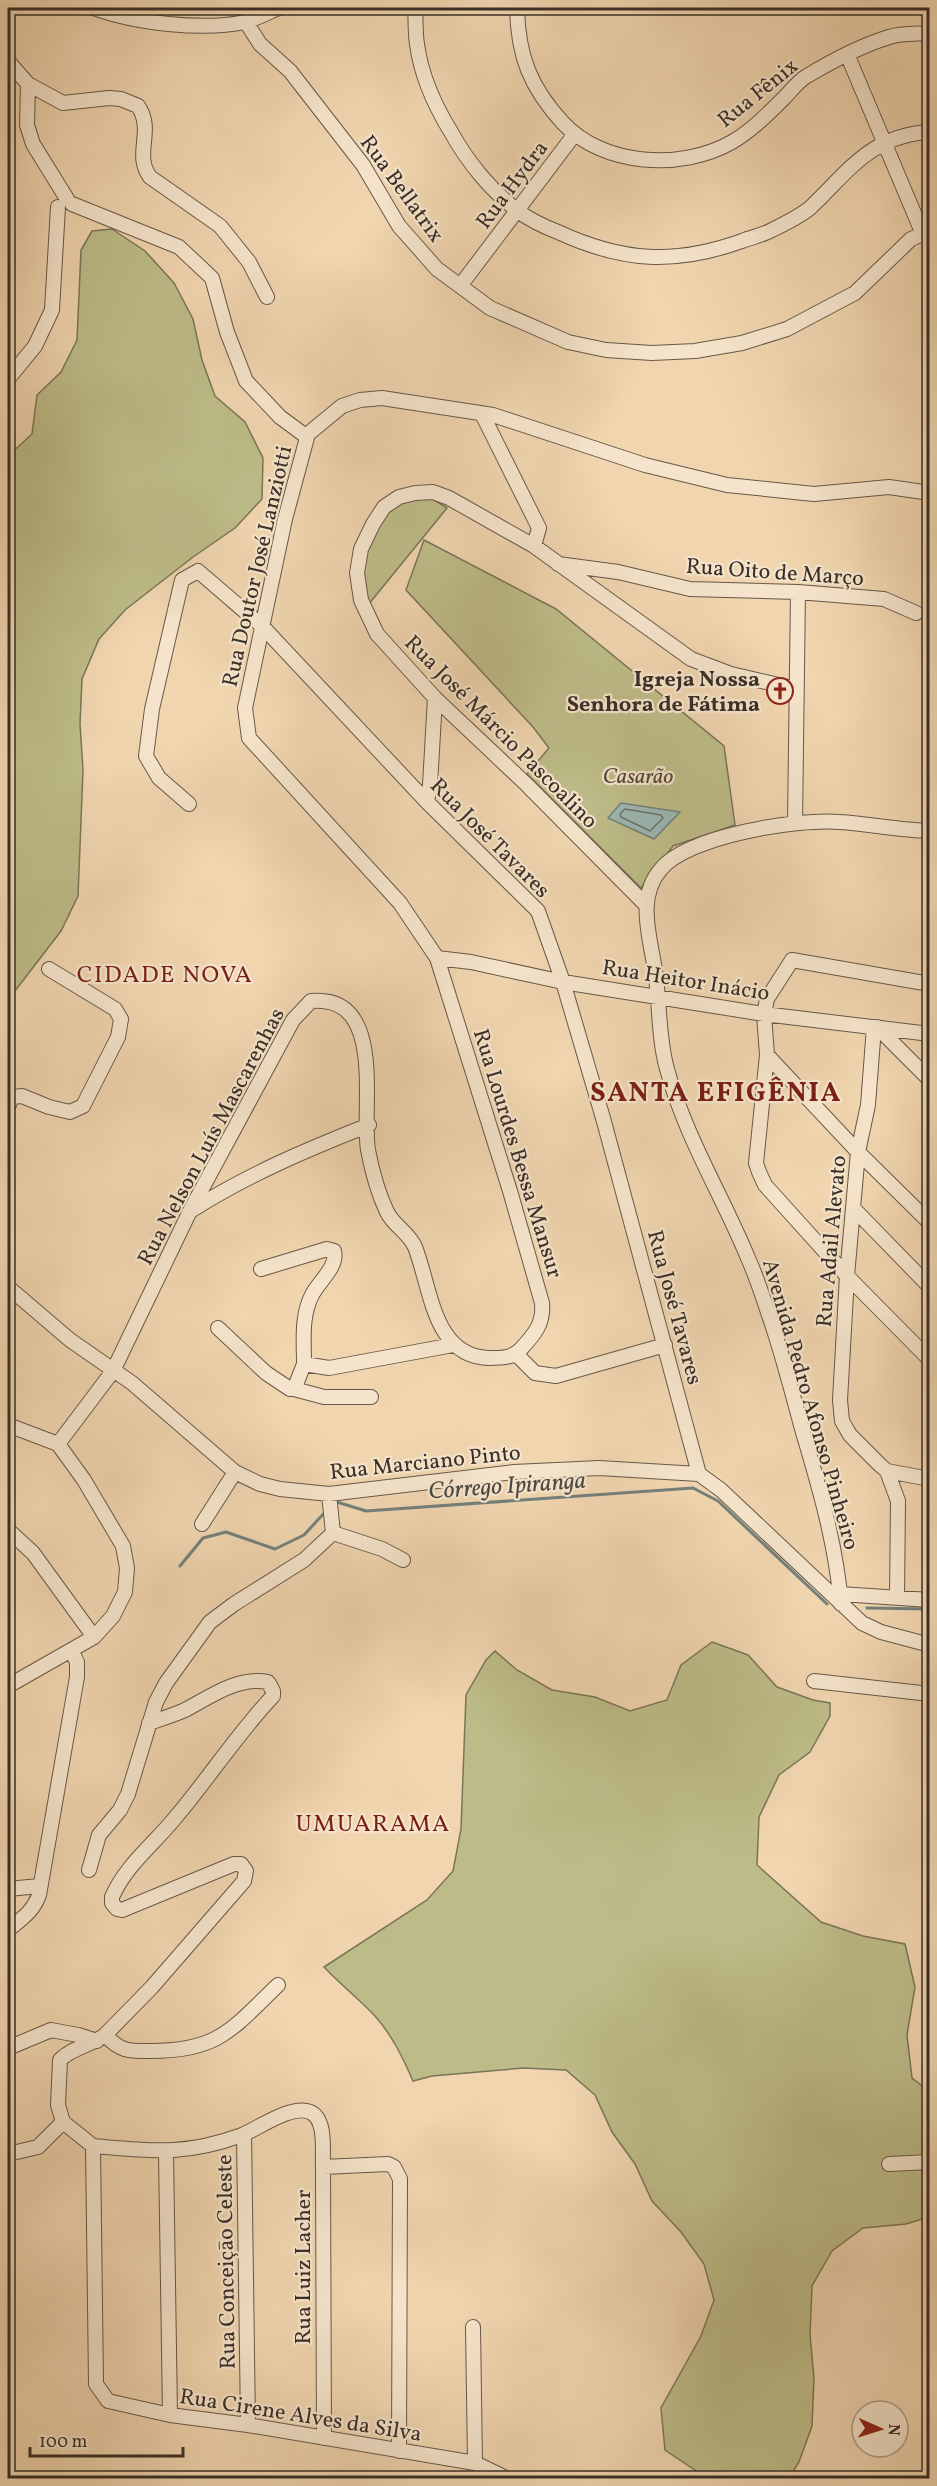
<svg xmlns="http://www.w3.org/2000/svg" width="937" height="2486" font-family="Vollkorn,serif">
<rect width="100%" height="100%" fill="#f0d5af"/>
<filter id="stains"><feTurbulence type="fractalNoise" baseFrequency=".00333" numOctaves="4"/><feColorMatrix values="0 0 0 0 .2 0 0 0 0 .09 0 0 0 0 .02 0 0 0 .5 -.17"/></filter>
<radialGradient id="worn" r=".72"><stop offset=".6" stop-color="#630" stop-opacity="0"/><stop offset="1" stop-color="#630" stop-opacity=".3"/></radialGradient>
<path fill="#bdbc88" stroke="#7b7558" stroke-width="1.5" d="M112,229L145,251L174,283L193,319L202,360L215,396L245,422L263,458L262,499L235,528L193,557L125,610L99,639L82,679L80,724L83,770L78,896L61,931L8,1000V456L32,434L37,395L61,372L77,340L81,250L92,231Z
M418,498L433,499L447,508L368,605L361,575L366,550L387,513L401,503Z
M424,540L556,609L724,746L735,825L673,846L641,888L527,774L549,748L533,727L406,590Z
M712,1642L748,1655L777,1687L813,1700L830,1703V1716L810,1752L779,1775L759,1817L757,1865L821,1922L863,1936L905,1944L915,1987L907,2035L912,2078L929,2091V2217L906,2224L863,2228L832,2251L812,2286L810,2335L814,2378L812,2426L799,2462L789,2478H707L665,2450L661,2408L701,2336L714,2300L704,2264L681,2232L652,2201L635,2164L612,2132L595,2095L566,2070L523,2068L432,2076L413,2081C403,2058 392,2035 375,2016C359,1999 340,1984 324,1967L427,1900L453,1871L461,1829L466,1695L486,1660L495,1651L517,1670L552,1690L595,1697L630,1711L667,1700L681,1665Z"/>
<path fill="#9cb7b3" stroke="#74807b" stroke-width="1.5" d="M621,803L680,812L654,839L608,818Z"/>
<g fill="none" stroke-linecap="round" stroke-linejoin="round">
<path stroke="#6a726d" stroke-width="1.5" d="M625,809L661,815L663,818L650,831L621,817L620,814Z"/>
<path stroke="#74807b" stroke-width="3" d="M334,1504L337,1502L366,1511L693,1488L718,1501L827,1604
M180,1566L203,1538L226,1532L275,1549L304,1535L327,1510
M867,1608L930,1609"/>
<defs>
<path id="minor" d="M94,8C134,23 202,31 245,22C256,19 268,12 279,8
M415,8C416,19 415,32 417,44C421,75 435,106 451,132C467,161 491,191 518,211C530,220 545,227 558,232C623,262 675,265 742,241C752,237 763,235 772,230C784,224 801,216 811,207C849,171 871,135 930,132
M517,8C518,56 530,87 563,123C603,166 681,171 732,142C751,131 768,114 784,98C791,91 798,81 807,76C832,61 860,46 889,37C901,33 917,34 930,33
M246,22L260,44L290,71L363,165L399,226L437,269L490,308L568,342L606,350L652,353L695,351L742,343L787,329L855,293L911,239L930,231
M847,54L922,232
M8,61L28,84L63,103L109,98L121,99L138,106C155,131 133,154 150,177L220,226L249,262L267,297
M28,84L27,125L33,144L67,199
M72,204L179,247L212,278L227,332L246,381L280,417L307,437
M460,286L574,135
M8,379L35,346L52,310L58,207
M482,414L539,528L534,546
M558,564L618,572L690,589L798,592L884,599L916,613
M427,802L430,785L435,698
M189,804L159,778L146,756L152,709L182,580L198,571L262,626L427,802L538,911L563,982L603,1118L699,1474
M795,823L798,592
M645,904L526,784L435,698L377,634L361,600L357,573L361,549L373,524L384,507L399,497L415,493L433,492L449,498L534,546L691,659L731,674L796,689
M437,958L471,962L563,982L764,1014L930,1034
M930,984L792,960L767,999L764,1014L767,1055L756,1163L759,1172L765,1185L847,1276L930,1360
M874,1027L868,1105L858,1152L847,1276L840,1400L842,1421L850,1435L880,1465L887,1471L930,1479
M877,1027L930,1080
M767,1055L858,1152L930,1223
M8,1107L12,1097L22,1096L49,1107L70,1112L83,1106L118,1037L121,1019L115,1009L49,969
M854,1209L930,1287
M192,1210C249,1174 306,1150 369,1125
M261,1269L327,1249L334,1251C338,1267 319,1281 312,1295C301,1316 304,1341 304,1364L329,1368L453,1345
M8,1287L70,1340L132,1383L235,1472L260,1484L280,1489L329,1494L514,1472L599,1468L699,1474
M218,1328L266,1373L290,1389L295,1387L304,1364
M516,1354L535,1373L556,1376L665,1345
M294,1389L324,1397H371
M8,1425L58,1444
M58,1444L113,1371L190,1211L293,1020L311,1001C387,994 361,1107 368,1150C372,1171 378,1193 387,1212C393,1225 409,1233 415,1247C431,1287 433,1358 490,1358C501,1358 512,1358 520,1350C534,1335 544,1324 542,1303L510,1191L437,958L400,903L249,738L245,708L285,519L308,434L342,406L360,400L382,398L493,415L645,465L727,485L814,494L889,487L930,493
M887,1471L898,1501L897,1598
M699,1474L721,1490L862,1623L881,1632L930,1645
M202,1524L235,1472
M8,1530L33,1553L94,1637
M333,1533L382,1549L403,1560
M840,1594L930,1600
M841,1604C836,1544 819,1486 802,1429C793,1395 784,1361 773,1327C765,1304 758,1280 748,1258C722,1195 685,1136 667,1069C658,1037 660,1003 655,970C650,936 636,898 661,869C688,836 799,818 840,822C870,824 899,830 930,831
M814,1681L930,1694
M8,1686L94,1637L113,1616L125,1592L127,1568L123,1546L84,1480L58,1444
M89,1870L99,1835L120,1810L128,1794L156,1702L166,1683L210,1622L234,1604L304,1560L333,1533L329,1494
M8,1889L39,1886
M8,1930C21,1919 33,1912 39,1895L77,1677V1662L71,1650
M105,2035C121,2052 129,2051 151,2051C219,2051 232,2029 278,1985
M8,2048L51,2030L78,2035L97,2041
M244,2134L248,2425
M93,2146L63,2122L58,2105L60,2060C71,2048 92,2045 105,2035L152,1987L244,1881L246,1871L241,1864H234L122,1910L117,1909L112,1903V1897C126,1865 153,1845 175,1818C209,1778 237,1734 273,1696V1691L268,1682C238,1676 210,1697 185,1710C174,1715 161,1719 149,1723
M93,2146L96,2384L108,2401L170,2415L248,2425L475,2463L506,2478
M93,2146C152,2151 185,2156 242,2135C259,2128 292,2104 310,2112C327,2119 322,2152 323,2167L324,2438
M166,2152L170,2415
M8,2154L38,2147L63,2122
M889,2164L930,2162
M323,2167L388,2164L394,2167L400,2179L399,2451
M473,2327L475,2463"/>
</defs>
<use href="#minor" stroke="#675849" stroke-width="16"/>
<use href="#minor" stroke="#f5e4cb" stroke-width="14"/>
</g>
<defs>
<symbol id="church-ring" viewBox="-11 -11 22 22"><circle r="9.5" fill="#f5e4cb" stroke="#8f2418" stroke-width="1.5"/><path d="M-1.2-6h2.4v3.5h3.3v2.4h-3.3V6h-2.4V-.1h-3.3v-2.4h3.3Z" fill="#8f2418"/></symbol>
</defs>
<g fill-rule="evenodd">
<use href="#church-ring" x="765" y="676" width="30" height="30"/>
</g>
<g text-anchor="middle" stroke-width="4.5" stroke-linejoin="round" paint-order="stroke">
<g font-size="22" fill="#392e27" stroke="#f5e4cb">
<text transform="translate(757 92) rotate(-39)" y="8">Rua Fênix</text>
<text transform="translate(511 184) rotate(-53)" y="8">Rua Hydra</text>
<text transform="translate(403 188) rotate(54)" y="8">Rua Bellatrix</text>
<text transform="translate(256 566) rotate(-77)" y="8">Rua Doutor José Lanziotti</text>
<text transform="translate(775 571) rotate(4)" y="8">Rua Oito de Março</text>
<text transform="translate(502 731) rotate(45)" y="8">Rua José Márcio Pascoalino</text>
<text transform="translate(491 837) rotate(45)" y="8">Rua José Tavares</text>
<text transform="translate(686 979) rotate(9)" y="8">Rua Heitor Inácio</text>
<text transform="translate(210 1136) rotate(-62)" y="8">Rua Nelson Luís Mascarenhas</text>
<text transform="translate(519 1153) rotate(73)" y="8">Rua Lourdes Bessa Mansur</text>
<text transform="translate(830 1241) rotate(-85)" y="8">Rua Adail Alevato</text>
<text transform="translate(676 1307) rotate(75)" y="8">Rua José Tavares</text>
<text transform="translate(812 1404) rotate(74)" y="8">Avenida Pedro Afonso Pinheiro</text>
<text transform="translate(425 1461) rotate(-6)" y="8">Rua Marciano Pinto</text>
<text transform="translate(225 2262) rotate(-91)" y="8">Rua Conceiçāo Celeste</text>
<text transform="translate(302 2267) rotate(-90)" y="8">Rua Luiz Lacher</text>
<text transform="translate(301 2414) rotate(9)" y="8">Rua Cirene Alves da Silva</text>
</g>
<g font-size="22" font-weight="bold" fill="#392e27" stroke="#f5e4cb" text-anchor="end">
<text x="760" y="686">Igreja Nossa<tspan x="760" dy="25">Senhora de Fátima</tspan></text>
</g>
<g font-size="22" font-style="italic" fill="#534a3a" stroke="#f5e4cb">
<text x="638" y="783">Casarão</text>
</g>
<g font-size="24" letter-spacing="1.5" fill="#7a1f14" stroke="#f5e4cb">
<text x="165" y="982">CIDADE NOVA</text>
<text x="373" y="1831">UMUARAMA</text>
</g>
<g font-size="24" font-style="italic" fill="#4d4943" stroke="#f5e4cb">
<text transform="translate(507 1485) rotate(-4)" y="8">Córrego Ipiranga</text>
</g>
<g font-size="28" font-weight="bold" letter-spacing="1.5" fill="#7a1f14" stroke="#f5e4cb">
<text x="716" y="1101">SANTA EFIGÊNIA</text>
</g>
</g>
<rect width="937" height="2486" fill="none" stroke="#f0d5af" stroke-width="30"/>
<rect x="9" y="9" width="919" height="2468" fill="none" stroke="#392e27" stroke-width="3"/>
<rect x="15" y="15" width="907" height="2456" fill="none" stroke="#392e27" stroke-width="1.5"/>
<g transform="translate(880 2429) rotate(93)"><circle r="28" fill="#f5e4cb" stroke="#aa9b89" stroke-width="1.5"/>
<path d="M0-4.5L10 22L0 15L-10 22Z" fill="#8f2418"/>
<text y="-9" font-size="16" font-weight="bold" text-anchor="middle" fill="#392e27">N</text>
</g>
<path d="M30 2447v9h153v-9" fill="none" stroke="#392e27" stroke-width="3"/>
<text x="39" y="2447" font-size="18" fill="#392e27" stroke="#f5e4cb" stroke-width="4.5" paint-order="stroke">100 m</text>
<rect width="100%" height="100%" filter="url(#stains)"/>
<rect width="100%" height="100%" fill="url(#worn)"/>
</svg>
